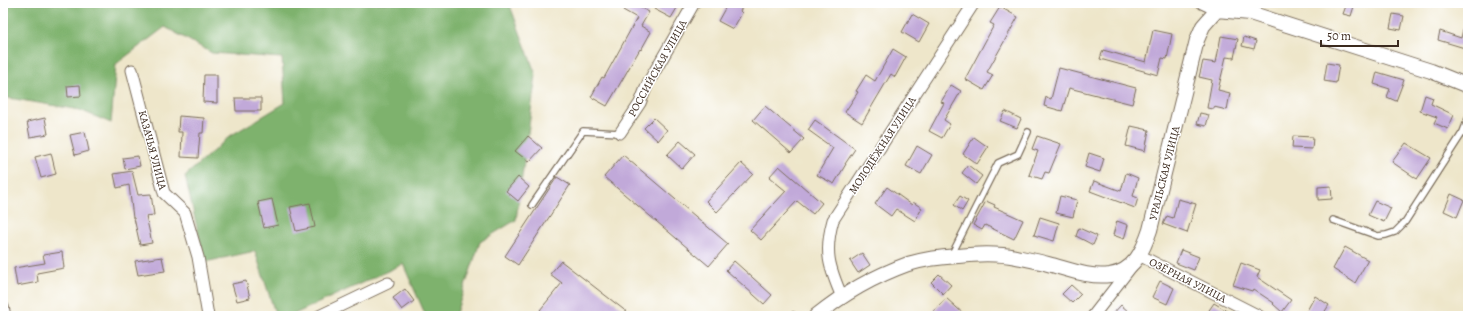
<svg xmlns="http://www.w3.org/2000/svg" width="1471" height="319" font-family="Alegreya,serif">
<rect width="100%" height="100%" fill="#fff"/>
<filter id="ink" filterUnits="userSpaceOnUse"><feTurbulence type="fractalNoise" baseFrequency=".025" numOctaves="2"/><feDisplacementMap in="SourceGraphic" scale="8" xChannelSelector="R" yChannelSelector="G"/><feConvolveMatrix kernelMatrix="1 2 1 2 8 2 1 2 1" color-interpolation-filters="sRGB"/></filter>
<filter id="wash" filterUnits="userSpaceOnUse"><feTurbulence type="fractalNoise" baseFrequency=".012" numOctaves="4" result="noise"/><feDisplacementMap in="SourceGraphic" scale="16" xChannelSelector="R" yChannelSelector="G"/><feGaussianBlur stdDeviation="0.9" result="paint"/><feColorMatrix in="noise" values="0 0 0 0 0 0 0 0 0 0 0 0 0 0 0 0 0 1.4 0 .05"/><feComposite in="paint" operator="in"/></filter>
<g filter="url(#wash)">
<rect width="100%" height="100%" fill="#eee6ca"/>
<path fill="#7eb26d" stroke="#5c6e46" d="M3,3H509L536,75L516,220L480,242L456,313L447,316H426L403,264L290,316H276L255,251L205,262L185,176L230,136L285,103L282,58L212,53L165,27L116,64L111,123L80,110L3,97Z"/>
<g id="blocks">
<path fill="#c1a9d9" d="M627,3H631L649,12L641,26L651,32L641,50L640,49L607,106L591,97L602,77L604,78L637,18L623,10Z
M657,3H680L671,18L654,9Z
M728,3H745L740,11L742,13L733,29L718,21Z
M1347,3H1355L1351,16L1343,14Z
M1000,7L1018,17L987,72L993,75L984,90L965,79L994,25L990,23Z
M912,14L929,24L919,42L902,32Z
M1393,14L1404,16L1401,30L1390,28Z
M1465,21L1468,22V49L1438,40L1440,31L1461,38Z
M1153,30L1172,34L1167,59L1162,58L1158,75L1100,59L1103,50L1146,62Z
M1221,36L1238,39L1234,58L1226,57L1218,90L1230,93L1227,110L1214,107V109L1207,108L1212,80L1199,77L1203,61L1216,63Z
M1244,37L1256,41L1254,49L1242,46Z
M893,49L906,57L895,77L891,74L862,123L845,112L858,92L856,91L866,75L875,81Z
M1327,63L1339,65L1336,83L1324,81Z
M1059,68L1136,88L1132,104L1069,88L1062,111L1044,106L1046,97L1051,99Z
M1377,72L1404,80L1396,101L1387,97L1390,89L1374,84Z
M204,75H217V103L203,102Z
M80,85L81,96L68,97L67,86Z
M951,85L961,91L944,120L950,124L942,138L929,131L944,103L941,102Z
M1425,95L1433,98L1431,104L1454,115L1448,129L1434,123L1437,117L1420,111Z
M235,98H261V111H236Z
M765,106L804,139L791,153L753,120Z
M1005,111L1021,119L1017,128L1000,121Z
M1200,113L1209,115L1206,126L1197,124Z
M179,116L204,118L203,133H200L198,158L181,157L182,132H178Z
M45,118L48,134L30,137L27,122Z
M654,118L667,130L658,141L644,128Z
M815,120L855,149L845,164H846L834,184L817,175L833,148L808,130Z
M1131,126L1149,130L1145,151L1126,146Z
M85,132L89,151L75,155L70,135Z
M528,136L542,148L529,162L515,151Z
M1037,136L1061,144L1049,173L1045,172L1042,179L1029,175L1038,151L1032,149Z
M1293,136L1313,137L1312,149L1292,148Z
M974,137L988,147L977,164L963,154Z
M680,141L695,154L682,169L667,155Z
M1406,143L1431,158L1417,179L1392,162Z
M917,146L932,155L921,174L906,166Z
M51,153L56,174L41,178L35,157Z
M1089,153L1104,158L1100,172L1085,167Z
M623,155L728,244L709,266L604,177Z
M138,156L140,166L125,169L123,158Z
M741,163L753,174L717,212L706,201Z
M968,165L982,176L976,184L962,173Z
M779,166L822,203L813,214L797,201L761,240L750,230L786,191L769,177Z
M132,171L138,195L151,194L154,215L146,216L152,243L140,245L134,218H133L129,185L117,188L114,174Z
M1126,173L1138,178L1133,196L1138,198L1135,208L1090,191L1094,181L1121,191Z
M518,177L529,187L518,201L506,191Z
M557,177L570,185L518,265L505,256Z
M1331,186L1332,199L1318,200V187Z
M887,187L912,205L913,202L922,208L915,221L896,209L891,216L875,204Z
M1451,194L1464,200L1457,217L1444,211Z
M960,196L968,201L962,211L954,205Z
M1060,196L1077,200L1073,217L1056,213Z
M272,199L278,225L264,228L258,202Z
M1178,199L1196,204L1187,233L1163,224L1167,216L1173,218Z
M986,201L995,205L994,207L1023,220L1014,239L985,225L982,230L973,225Z
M1375,201L1391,208L1384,222L1368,215Z
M310,203L315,227L296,231L290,207Z
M1040,217L1059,223L1054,241L1034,235Z
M1117,221L1128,225L1124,239L1113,235Z
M1079,228L1097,236L1093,245L1076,236Z
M1345,247L1368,260L1355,283L1333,269Z
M1181,250L1199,257L1194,270L1176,263Z
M62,252L64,268L37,273L38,282L17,286L14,268L45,263L43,255Z
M862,253L870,265L858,273L850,261Z
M162,257L165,271L138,275L135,261Z
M561,261L632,316H547L540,310L562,283L550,274Z
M734,261L772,295L764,304L726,270Z
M1241,263L1260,270L1257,277L1291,300L1282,312L1273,304L1274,303L1253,289L1252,291L1233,285Z
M939,274L951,285L943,294L931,282Z
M246,281L250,298L237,301L232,284Z
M1160,281L1174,288L1167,304L1152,297Z
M1071,285L1081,294L1072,303L1062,294Z
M405,289L414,301L402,310L393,298Z
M1315,296L1329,305L1322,316H1304Z
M946,298L966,316H930Z
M1214,303L1235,316H1205Z
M1121,305L1129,312L1125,316H1111Z"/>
</g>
</g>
<g filter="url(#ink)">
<use href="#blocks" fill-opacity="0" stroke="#7a6c5a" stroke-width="1"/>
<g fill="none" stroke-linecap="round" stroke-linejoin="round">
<defs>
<path id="service" d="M532,205L583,131L620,133
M1333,220L1378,236L1386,235L1395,232L1405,222L1463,132L1468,119
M952,254L998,163L1018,154L1028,132
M788,316L792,315L795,316"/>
<path id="minor" d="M1202,3L1217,10
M132,70L164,193L185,213L198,257L208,316
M620,133L640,103L648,83L694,3
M1139,255L1259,316
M842,297C829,267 824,252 833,220L974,3
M3,307L5,316
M319,316L388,283
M1093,316L1131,267"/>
<path id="tertiary" d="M816,316C843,294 875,276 908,264C924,259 942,257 958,256C977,254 997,253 1016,257C1026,259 1037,261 1048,264C1068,269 1089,278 1110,275C1134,271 1143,251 1150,230L1197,40L1203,26L1217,10L1250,13L1431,71L1468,86"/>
</defs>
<use href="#service" stroke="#7a6c5a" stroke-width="8"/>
<use href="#minor" stroke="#7a6c5a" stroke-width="13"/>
<use href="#tertiary" stroke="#7a6c5a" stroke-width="16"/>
<use href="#service" stroke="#fff" stroke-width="5.5"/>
<use href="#minor" stroke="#fff" stroke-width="11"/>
<use href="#tertiary" stroke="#fff" stroke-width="14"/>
</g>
</g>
<g text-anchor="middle" stroke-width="3" stroke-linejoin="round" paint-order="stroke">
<g font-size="11" fill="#3b2a1e" stroke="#fff">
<text transform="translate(657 68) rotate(-61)" y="4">РОССИЙСКАЯ УЛИЦА</text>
<text transform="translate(882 145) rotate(-57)" y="4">МОЛОДЁЖНАЯ УЛИЦА</text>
<text transform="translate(153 150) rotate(75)" y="4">КАЗАЧЬЯ УЛИЦА</text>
<text transform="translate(1164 173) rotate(-76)" y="4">УРАЛЬСКАЯ УЛИЦА</text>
<text transform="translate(1188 280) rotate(27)" y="4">ОЗЁРНАЯ УЛИЦА</text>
</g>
</g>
<rect width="1471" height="319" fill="none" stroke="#fff" stroke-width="16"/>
<path d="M1321 40v6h77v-6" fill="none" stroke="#3b2a1e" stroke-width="2"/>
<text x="1327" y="40" font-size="12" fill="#3b2a1e" stroke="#ffffff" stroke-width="3" paint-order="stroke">50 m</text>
</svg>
